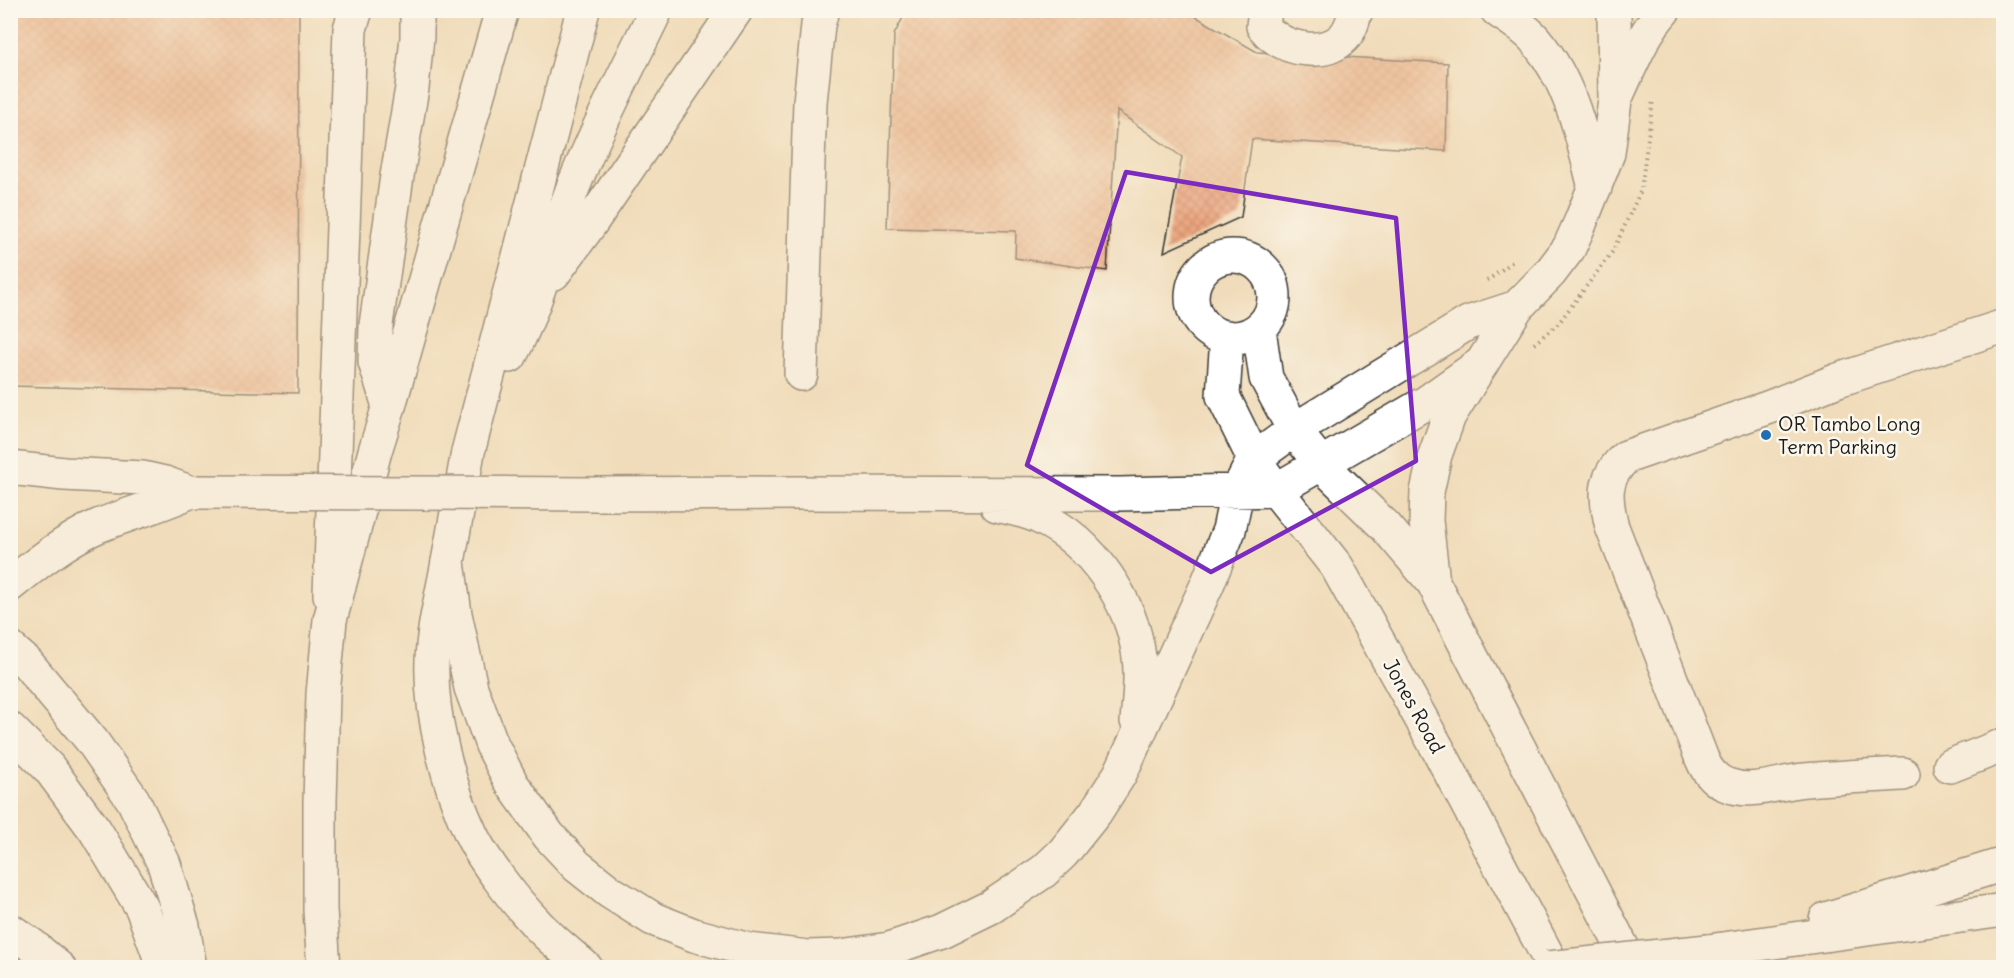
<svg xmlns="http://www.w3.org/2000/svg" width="2014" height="978" font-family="Delius,sans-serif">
<defs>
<pattern id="building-cross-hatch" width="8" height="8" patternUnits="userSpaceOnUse" patternTransform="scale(1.5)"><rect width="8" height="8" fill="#eba57e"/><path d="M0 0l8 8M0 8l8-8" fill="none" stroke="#c98d6c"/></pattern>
</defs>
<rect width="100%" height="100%" fill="#fbf7ec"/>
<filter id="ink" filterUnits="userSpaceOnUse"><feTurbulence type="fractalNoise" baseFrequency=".0167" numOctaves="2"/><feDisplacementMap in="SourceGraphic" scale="12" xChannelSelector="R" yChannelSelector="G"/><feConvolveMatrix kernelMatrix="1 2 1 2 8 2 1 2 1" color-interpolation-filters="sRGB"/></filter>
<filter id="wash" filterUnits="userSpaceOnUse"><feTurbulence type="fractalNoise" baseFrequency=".008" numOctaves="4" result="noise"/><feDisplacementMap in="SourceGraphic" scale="24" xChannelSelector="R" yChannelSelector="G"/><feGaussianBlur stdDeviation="1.35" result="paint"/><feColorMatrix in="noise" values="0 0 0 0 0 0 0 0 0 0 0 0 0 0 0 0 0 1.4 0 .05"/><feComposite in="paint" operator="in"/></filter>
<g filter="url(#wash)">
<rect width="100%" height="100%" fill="#f0dcba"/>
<g id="blocks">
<path fill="url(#building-cross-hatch)" d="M10,10H299L298,393L10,386Z
M907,10H1180L1193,15L1257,52L1448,63L1446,151L1252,139L1241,217L1164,252L1182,157L1117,111L1107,271L1015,258L1016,231L887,228L894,35Z"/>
</g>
</g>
<g filter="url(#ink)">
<use href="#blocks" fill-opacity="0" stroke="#3c3934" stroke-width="1.5"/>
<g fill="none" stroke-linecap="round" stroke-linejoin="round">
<defs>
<path id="minor" d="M583,10L468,452L448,562L455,614L471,688L492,745L512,784L549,836L577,866L610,892L653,919L694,935L749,950L808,957L841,956L889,949L942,931L991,907L1044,871L1063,853L1095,813L1120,774L1207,585L1229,530L1237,492L1254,459L1294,430L1468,323L1517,307
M1265,10L1263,26C1266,29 1269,34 1273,36C1290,50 1323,55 1341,40C1350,33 1353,21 1356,10
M1497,10C1511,20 1527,29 1537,42C1572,84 1582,137 1595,188
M1618,93C1631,65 1643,33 1664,10
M1192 297a41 41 0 1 1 82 0a41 41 0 1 1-82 0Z
M554,273L588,227L736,10
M1259,329L1266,378L1294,430
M1227,337L1223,396L1254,459
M510,356C539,303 552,241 574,185C598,125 628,68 656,10
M801,374L810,102L818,25L822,10
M389,406L375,362L376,325L397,176L412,88L417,37V10
M596,494L796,493L1120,494L1276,490L1427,402L1482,363L1517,307L1550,273L1569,248L1581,221L1608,153L1615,100L1614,10
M997,505C1012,508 1027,511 1041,518C1092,542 1132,601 1139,657C1142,678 1139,700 1137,721
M330,595L350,29L356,10
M1950,766L2004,745
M1903,774C1870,776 1838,777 1805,780C1779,782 1754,795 1727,785C1715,781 1707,771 1702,759L1612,527C1605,498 1602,478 1626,457L1770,407L1838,380L2004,326"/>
<path id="major" d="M1294,430L1321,464L1386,527L1433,582L1633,968
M1254,459L1276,490L1337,567L1439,751L1554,968
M1433,582L1426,521L1427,492L1435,455L1449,416L1482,363"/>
<path id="highway" d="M10,468L64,474L143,478L165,483L189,492
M448,562C442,595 433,628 432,661C430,715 448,785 471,834C483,860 515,901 535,922C550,939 569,953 586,968
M10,585C37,563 66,540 98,526C128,514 159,506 189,492
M10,648L27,663L92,741L133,800L164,864L183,926L190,968
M10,729L49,768L95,830L142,908L164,968
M1826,919L2004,864
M10,930L33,946L59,968
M1708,951L2004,910
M324,968L320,910V802L323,694L330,620L375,451L389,406L502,10"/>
</defs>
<use href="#minor" stroke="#3c3934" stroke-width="36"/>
<use href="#major" stroke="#3c3934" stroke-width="36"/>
<use href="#highway" stroke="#3c3934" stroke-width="36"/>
<path stroke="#3c3934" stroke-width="4" stroke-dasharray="1.5 4.5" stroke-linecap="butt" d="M1487,281L1512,262
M1534,344L1558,324L1613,251L1641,190L1653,100"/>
<use href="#minor" stroke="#fff" stroke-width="33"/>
<use href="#major" stroke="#fff" stroke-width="33"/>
<use href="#highway" stroke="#fff" stroke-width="33"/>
<defs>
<path id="minor-bridge" d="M197,492L596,494"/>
<path id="highway-bridge" d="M1548,968L1708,951"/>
</defs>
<use href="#minor-bridge" stroke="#3c3934" stroke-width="36" stroke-linecap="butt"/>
<use href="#highway-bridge" stroke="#3c3934" stroke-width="36" stroke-linecap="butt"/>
<use href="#minor-bridge" stroke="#fff" stroke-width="33"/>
<use href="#highway-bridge" stroke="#fff" stroke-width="33"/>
</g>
</g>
<path d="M0 0H2014V978H0ZM1126,172L1396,218L1416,461L1211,572L1027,465Z" fill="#f0dcba" fill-opacity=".55" fill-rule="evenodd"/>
<path fill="none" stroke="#7b2cbf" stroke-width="4.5" stroke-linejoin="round" d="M1126,172L1396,218L1416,461L1211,572L1027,465Z"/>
<circle fill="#1f6fb2" stroke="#fbf7ec" stroke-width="2" cx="1766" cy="435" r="6"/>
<g text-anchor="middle" stroke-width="5" stroke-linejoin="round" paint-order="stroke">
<g font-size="20" fill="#1c1c1c" stroke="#fbf7ec" text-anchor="start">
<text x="1778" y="431">OR Tambo Long<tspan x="1778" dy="23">Term Parking</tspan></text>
</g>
<g font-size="20" fill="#1c1c1c" stroke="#fbf7ec">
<text transform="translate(1414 706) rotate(61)" y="7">Jones Road</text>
</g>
</g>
<rect width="2014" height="978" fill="none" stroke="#fbf7ec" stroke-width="36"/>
</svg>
